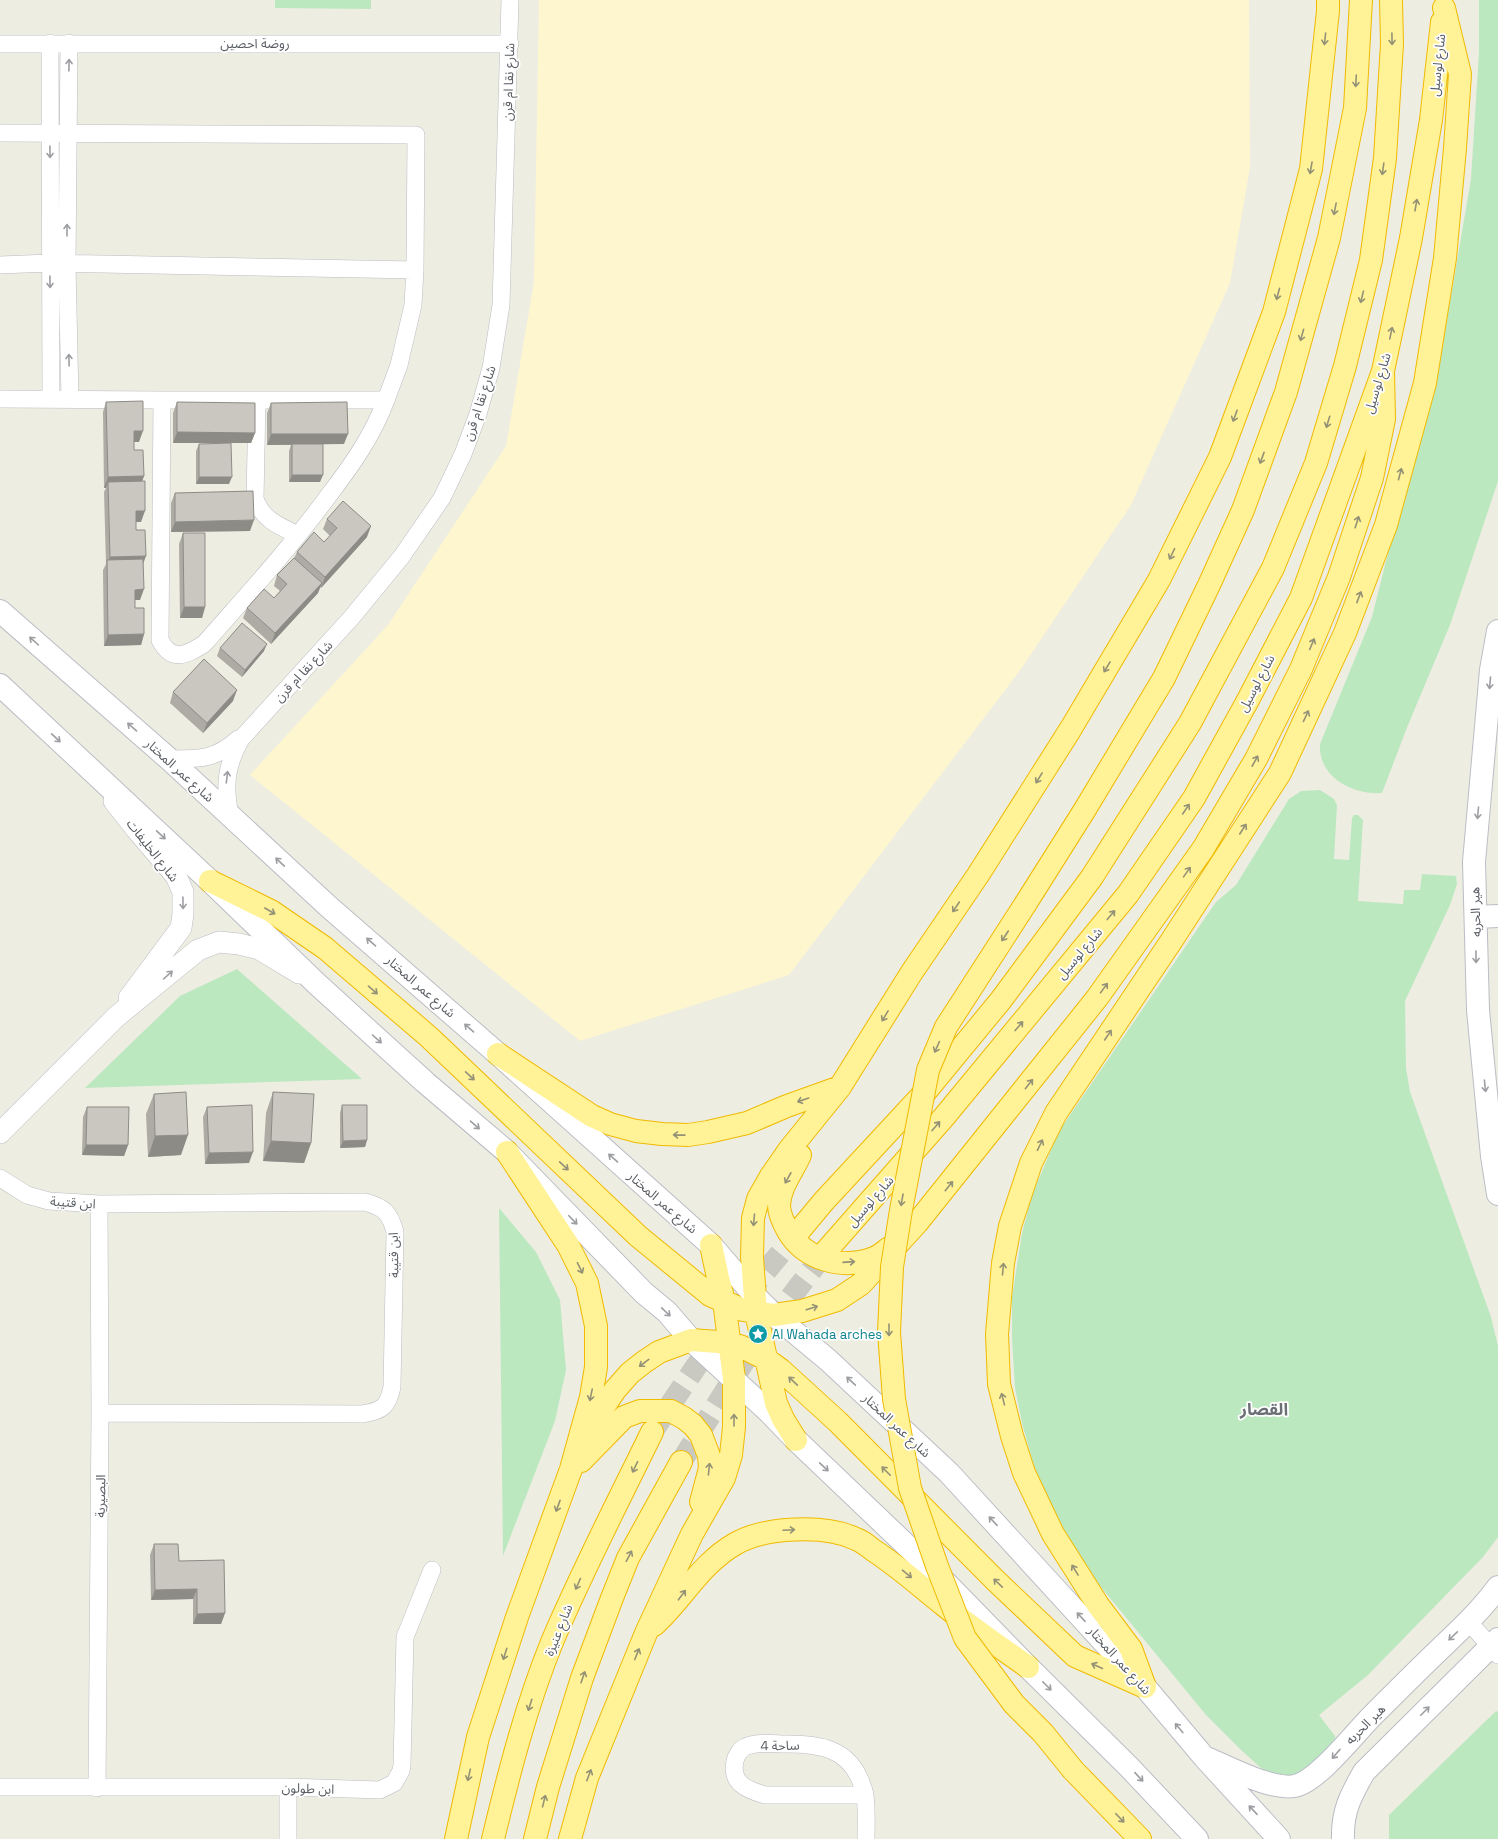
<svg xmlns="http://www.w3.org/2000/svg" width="1498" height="1839" font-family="'Space Grotesk','Noto Sans Arabic',sans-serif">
<rect width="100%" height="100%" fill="#eeede2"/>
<path fill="#bce8c0" d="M275,0H371V9L275,8Z
M1479,0H1498V481L1450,625L1408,725L1382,793C1352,795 1318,777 1320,744L1372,617L1395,525L1441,355L1471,179L1479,52Z
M1320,790L1334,799L1337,805L1334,859L1349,860L1352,818L1354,815H1358L1363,820L1358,901L1403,904L1404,890H1420L1422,874L1456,876L1457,884L1450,905L1405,1001L1406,1068L1410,1092L1491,1317L1498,1346V1537L1483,1557L1368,1675L1319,1715L1335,1736V1745L1302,1776L1273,1775L1261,1768L1241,1750L1206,1715L1096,1581L1066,1535L1044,1493L1033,1463L1022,1423L1015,1388L1012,1338V1297L1022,1233L1032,1195L1059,1131L1216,902L1236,885L1289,799L1301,791Z
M237,969L362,1079L85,1088L180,996Z
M499,1208L536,1252L560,1300L566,1370L555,1421L503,1556Z
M1496,1711L1498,1712V1839H1389V1815Z"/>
<path fill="#fdf6ce" d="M539,0H1249L1250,167L1230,283L1131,505L1021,669L789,975L580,1041L250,775L388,625L506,446L534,282Z"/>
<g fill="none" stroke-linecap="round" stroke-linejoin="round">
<path stroke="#c9c9c2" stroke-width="22" stroke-dasharray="22 11" stroke-linecap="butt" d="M745,1296L799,1231
M652,1432L716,1337
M681,1462L755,1344L827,1250"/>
<defs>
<path id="minor" d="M50,43L51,399
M69,43L67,264L70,399
M0,44H510
M0,133L416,135L415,270L413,305L399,365L386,400H162L0,399
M0,265L49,263L415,270
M162,400L160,640C172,663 186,655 204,644C247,595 291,547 329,495C352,465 373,435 386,400
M257,400L255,499C263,520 279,526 298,535
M169,759C199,759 215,760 238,739
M230,815C224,786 226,765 241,739L352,617L402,556L442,498L463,454L478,414L491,368L501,305L510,0
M0,1178L27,1195L49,1201L99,1204L365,1202C384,1207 390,1213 395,1232L392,1387C388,1407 382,1411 362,1414L100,1413
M1468,1621L1498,1655
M0,1787H288L380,1790L394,1783L401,1771L402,1765L405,1637L432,1570
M97,1788L100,1413L99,1204
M865,1795H765C747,1790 730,1783 735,1761C736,1756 740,1749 745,1747C757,1741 775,1744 788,1744C819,1744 848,1748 861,1782C862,1786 865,1791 865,1796C867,1810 866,1825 866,1839
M288,1839V1787"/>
<path id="tertiary" d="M114,801L136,829L176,876L183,892V914L181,928L129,998
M0,1133L116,1017L198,950L219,942L239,944L259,949L299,973"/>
<path id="secondary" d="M0,611L169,759L329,907L498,1054L711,1245L755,1296L774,1315L828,1360L949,1473L1145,1687L1204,1757L1279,1839
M1498,631L1491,670L1474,862L1478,1010L1492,1156L1498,1194
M0,685L210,881L317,984L426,1083L507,1152L644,1293L667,1312L691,1340L770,1413L796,1440L947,1584L1028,1667L1129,1767L1197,1839
M1476,917L1498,916
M1209,1759C1230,1768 1277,1793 1298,1785C1320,1778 1355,1733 1373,1715C1396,1692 1419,1669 1442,1647C1462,1628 1482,1609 1498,1587
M1343,1839C1342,1811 1351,1795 1364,1772L1498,1639"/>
<path id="trunk" d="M210,881L271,911L325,948L429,1037L638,1236L710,1295L743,1310L774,1315L802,1311L837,1300L861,1284L917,1223L1097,998L1203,849L1256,759L1301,669L1339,577L1372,478L1384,419L1383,371
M1026,903L1084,811L1164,678L1209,585L1243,510L1286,392L1329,238L1355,108L1361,0
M498,1054L592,1116L610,1124L636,1131L662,1134L688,1135L708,1132L747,1123L787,1106L840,1087
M800,1155C793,1171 780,1186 779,1205C779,1214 784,1224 788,1231C805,1260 843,1270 874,1258C880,1256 885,1251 889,1248
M799,1231L824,1201L926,1091L1001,1000L1092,877L1190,723L1273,568L1316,463L1345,366L1371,260L1385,158L1392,44L1391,0
M827,1250L944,1117L1128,894L1194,798L1248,700L1301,598L1383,371L1411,238L1431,120L1442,22
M796,1440L783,1419L776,1403L756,1313L752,1257L753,1218L758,1199L771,1176L789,1150L840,1087L912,972L978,875L1070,730L1159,580L1220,457L1274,312L1311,169L1328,11V0
M581,1461L624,1417L640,1411H671L684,1418L693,1425L701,1435L709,1456L710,1468L701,1502
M571,1469L599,1414L615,1390L630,1373L644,1362L659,1352L691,1340L718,1342L740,1346L766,1359L781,1370L838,1422L995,1580L1075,1656L1145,1687
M654,1625C682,1600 700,1564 735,1544C764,1527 825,1524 856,1539C862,1541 868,1546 873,1550C899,1567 921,1587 945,1606C972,1628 1000,1647 1028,1667
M1145,1687L1131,1649L1098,1605L1053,1534L1024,1473L1012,1436L999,1384L997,1334L1003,1263L1010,1226L1031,1163L1056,1113L1172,940L1280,773L1345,633L1386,525L1425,383L1445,258L1455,148L1460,74L1444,8
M1073,1770L1140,1839
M456,1839L478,1737L517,1617L571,1469L591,1397L596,1367V1326L587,1283L568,1245L507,1152
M493,1839C509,1773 526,1706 552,1642C582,1571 618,1502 652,1432
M535,1839L548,1787L582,1678L612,1598L628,1558L681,1462
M570,1839L587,1778L646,1633L692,1534L724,1478L731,1455L734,1427V1379L724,1301L718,1278L711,1245"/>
</defs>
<use href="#minor" stroke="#babcc2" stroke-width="18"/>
<use href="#tertiary" stroke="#babcc2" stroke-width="22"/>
<use href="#secondary" stroke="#babdc5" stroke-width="24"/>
<use href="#trunk" stroke="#f0ba00" stroke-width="24"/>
<use href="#minor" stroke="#fff" stroke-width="17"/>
<use href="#tertiary" stroke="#fff" stroke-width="21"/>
<use href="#secondary" stroke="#fff" stroke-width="22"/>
<use href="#trunk" stroke="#fff297" stroke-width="22"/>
<defs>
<path id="trunk-bridge" d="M1026,903L946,1027L928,1070L901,1210L892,1267L889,1332L894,1399L910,1488L937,1566L965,1638L1014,1704L1043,1733L1073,1770"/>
</defs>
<use href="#trunk-bridge" stroke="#f0ba00" stroke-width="24" stroke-linecap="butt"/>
<use href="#trunk-bridge" stroke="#fff297" stroke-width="22"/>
</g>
<path fill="#adaba4" d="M106,402L139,442H134V450L144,476L142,481L141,522H136V530L143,562L140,600H135V608L144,634L141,645L104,646L103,570L106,564L104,492L106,488H104L103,412Z
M177,402L255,433L251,443H173V413Z
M271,403L344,444H323L320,482H289V451L291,445H267V413Z
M199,444L229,484H196V451Z
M175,493L250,531L171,532V503Z
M327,519L367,537L321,588L320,587L318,593L271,644L243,618L247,608L274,598L280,591L274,586L277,575L294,558L297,552L324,542L330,536L323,529Z
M183,533L205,607L202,618H180L179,544Z
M220,648L264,651L242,677L217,656Z
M173,692L233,701L203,733L170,703Z
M273,1092L311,1143L304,1163L263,1161L266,1113Z
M154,1094L181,1155L148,1157L146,1114Z
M342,1105L367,1140L365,1147L340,1148V1113Z
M87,1107L128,1145L124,1156L82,1155L83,1117Z
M207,1107L249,1163L205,1164L203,1117Z
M154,1544L179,1561L225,1613L221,1624H193V1599L151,1600L150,1555Z"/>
<path fill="#8d8b86" d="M134,431H143L139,442H130Z
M177,432L255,433L251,443H173Z
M271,434H348L344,444L267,445Z
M292,475H323L320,482H289Z
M144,476L140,487L108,482L106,488H104L108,477Z
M199,477H232L229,484H196Z
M136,511H145L141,522H132Z
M254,520L250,531L171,532L175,522Z
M371,526L367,537L321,588L325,577Z
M146,556L142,567L107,563L110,557Z
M322,583L318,593L271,644L275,633Z
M144,589L140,600H131L135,590Z
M184,607H205L202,618H180Z
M144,634L141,645L104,646L108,635Z
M267,644L264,651L242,677L245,670Z
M237,690L233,701L203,733L207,723Z
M188,1135L181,1155L148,1157L155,1136Z
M367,1140L365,1147L340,1148L343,1141Z
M271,1141L311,1143L304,1163L263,1161Z
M86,1145H128L124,1156L82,1155Z
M253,1152L249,1163L205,1164L209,1153Z
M197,1589L193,1599L151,1600L155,1590Z
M225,1613L221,1624H193L197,1614Z"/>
<path fill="#c9c7bf" stroke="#8d8b86" d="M143,401V431H134V450H143L144,476L108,477L106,402Z
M177,402L255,403V433L177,432Z
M347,402L348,434H271V403Z
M231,443L232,477H199V444Z
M292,444H323V475H292Z
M145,481V511H136V530H145L146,556L110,557L108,482Z
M253,491L254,520L175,522V493Z
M343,501L371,526L325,577L297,552L314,532L324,542L337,528L327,519Z
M183,533H205V607H184Z
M294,558L322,583L275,633L247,608L264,589L274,598L287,584L277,575Z
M143,559L144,589L135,590V608H144V634L108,635L107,560Z
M242,623L267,644L245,670L220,648Z
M204,659L237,690L207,723L173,692Z
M186,1092L188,1135L155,1136L154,1094Z
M273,1092L314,1094L311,1143L271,1141Z
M252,1105L253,1152L209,1153L207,1107Z
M342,1105H367V1140L343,1141Z
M87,1107H129L128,1145H86Z
M154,1544H178L179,1561L224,1560L225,1613L197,1614V1589L155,1590Z"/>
<defs><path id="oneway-shaft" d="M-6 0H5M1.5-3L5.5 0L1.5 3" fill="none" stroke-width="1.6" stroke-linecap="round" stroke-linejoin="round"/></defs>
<g stroke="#949276">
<use href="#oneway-shaft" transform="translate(1325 39) rotate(96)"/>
<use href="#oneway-shaft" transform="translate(1392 39) rotate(89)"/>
<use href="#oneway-shaft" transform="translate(1356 81) rotate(93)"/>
<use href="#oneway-shaft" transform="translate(1311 168) rotate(100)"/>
<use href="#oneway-shaft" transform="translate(1383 169) rotate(98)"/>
<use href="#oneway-shaft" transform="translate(1416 205) rotate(-80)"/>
<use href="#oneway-shaft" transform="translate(1335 209) rotate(101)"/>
<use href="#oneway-shaft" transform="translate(1278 294) rotate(105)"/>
<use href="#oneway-shaft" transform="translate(1362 297) rotate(104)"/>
<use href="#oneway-shaft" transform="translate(1391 333) rotate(-78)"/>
<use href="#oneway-shaft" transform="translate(1302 335) rotate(106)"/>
<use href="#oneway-shaft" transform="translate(1235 416) rotate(110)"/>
<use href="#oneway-shaft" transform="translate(1328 422) rotate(107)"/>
<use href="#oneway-shaft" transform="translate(1262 458) rotate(110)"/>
<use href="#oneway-shaft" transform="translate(1400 474) rotate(-75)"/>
<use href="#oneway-shaft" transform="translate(1357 522) rotate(-72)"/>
<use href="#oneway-shaft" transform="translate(1172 554) rotate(116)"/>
<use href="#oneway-shaft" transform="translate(1359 597) rotate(-69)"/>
<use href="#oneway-shaft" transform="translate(1312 644) rotate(-67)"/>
<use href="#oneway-shaft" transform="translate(1107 667) rotate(121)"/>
<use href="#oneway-shaft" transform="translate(1306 716) rotate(-65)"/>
<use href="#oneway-shaft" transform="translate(1255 761) rotate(-61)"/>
<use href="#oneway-shaft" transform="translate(1039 778) rotate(122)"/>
<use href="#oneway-shaft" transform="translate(1186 809) rotate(-56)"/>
<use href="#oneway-shaft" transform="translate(1243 829) rotate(-57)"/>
<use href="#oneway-shaft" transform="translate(1187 872) rotate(-55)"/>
<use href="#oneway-shaft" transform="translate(956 907) rotate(124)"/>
<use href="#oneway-shaft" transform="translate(270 911) rotate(30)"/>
<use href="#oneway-shaft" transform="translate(1111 915) rotate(-50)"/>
<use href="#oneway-shaft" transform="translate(1005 936) rotate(123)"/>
<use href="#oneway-shaft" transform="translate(1104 988) rotate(-54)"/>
<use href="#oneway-shaft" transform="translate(373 990) rotate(41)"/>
<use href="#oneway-shaft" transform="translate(885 1016) rotate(121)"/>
<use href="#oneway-shaft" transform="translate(1019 1026) rotate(-50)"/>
<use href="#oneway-shaft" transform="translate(1108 1035) rotate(-56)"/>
<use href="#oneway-shaft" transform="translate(937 1047) rotate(114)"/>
<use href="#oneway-shaft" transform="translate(470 1076) rotate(43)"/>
<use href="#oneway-shaft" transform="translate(1029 1084) rotate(-52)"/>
<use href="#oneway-shaft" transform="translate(803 1100) rotate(161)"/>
<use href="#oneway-shaft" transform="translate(936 1126) rotate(-49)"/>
<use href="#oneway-shaft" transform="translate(679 1135) rotate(-179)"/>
<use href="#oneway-shaft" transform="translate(1040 1145) rotate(-64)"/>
<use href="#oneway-shaft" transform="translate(564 1166) rotate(43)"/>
<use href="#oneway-shaft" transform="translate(788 1178) rotate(119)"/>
<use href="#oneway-shaft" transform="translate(949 1186) rotate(-51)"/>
<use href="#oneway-shaft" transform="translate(902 1200) rotate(100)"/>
<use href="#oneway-shaft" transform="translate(754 1220) rotate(95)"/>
<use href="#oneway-shaft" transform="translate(849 1262) rotate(-4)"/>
<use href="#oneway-shaft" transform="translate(580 1268) rotate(64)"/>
<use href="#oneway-shaft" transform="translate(1003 1269) rotate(-85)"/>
<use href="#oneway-shaft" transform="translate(812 1308) rotate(-18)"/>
<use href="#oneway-shaft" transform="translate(889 1330) rotate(90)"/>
<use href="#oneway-shaft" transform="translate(644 1363) rotate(143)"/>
<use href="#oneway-shaft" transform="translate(793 1381) rotate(-137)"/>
<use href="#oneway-shaft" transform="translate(591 1395) rotate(102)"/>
<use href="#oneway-shaft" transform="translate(1003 1399) rotate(-104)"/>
<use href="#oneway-shaft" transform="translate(734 1420) rotate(-90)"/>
<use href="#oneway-shaft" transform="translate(635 1467) rotate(116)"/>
<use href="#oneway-shaft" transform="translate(709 1469) rotate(-84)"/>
<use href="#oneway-shaft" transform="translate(886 1471) rotate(-135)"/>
<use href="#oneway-shaft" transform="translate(558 1506) rotate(110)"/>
<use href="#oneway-shaft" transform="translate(789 1530) rotate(-3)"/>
<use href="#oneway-shaft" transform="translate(629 1556) rotate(-63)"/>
<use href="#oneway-shaft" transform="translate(1075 1570) rotate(-122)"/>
<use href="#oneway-shaft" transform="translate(907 1574) rotate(40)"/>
<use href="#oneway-shaft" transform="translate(998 1583) rotate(-136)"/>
<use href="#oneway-shaft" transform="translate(578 1584) rotate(114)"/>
<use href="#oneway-shaft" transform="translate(682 1595) rotate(-53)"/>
<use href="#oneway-shaft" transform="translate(505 1654) rotate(108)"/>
<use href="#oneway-shaft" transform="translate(637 1654) rotate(-68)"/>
<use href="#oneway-shaft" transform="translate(1097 1666) rotate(-156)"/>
<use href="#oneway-shaft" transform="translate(583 1677) rotate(-71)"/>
<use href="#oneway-shaft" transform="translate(530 1705) rotate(108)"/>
<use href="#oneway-shaft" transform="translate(469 1775) rotate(103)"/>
<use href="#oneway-shaft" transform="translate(589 1775) rotate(-69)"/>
<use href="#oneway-shaft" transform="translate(544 1801) rotate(-76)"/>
<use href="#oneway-shaft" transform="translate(1120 1818) rotate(46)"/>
</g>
<g stroke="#9c9ea2">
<use href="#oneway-shaft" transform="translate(69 65) rotate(-89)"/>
<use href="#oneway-shaft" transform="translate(50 152) rotate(89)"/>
<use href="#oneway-shaft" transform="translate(67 230) rotate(-90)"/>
<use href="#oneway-shaft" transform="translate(50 282) rotate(89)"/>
<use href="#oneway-shaft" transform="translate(69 360) rotate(-91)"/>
<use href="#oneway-shaft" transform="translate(34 641) rotate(-138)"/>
<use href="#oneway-shaft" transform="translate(1490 683) rotate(95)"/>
<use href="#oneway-shaft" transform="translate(132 727) rotate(-139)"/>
<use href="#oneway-shaft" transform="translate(56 738) rotate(43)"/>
<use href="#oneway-shaft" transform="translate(227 777) rotate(-83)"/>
<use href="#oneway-shaft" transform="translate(1478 813) rotate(95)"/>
<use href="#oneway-shaft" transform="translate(161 835) rotate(43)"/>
<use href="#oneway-shaft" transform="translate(280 862) rotate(-137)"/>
<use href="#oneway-shaft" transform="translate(183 903) rotate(89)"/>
<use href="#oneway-shaft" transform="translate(371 942) rotate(-139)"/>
<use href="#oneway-shaft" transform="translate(1476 957) rotate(89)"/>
<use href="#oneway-shaft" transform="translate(168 975) rotate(-42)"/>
<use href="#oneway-shaft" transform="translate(469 1028) rotate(-139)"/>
<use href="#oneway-shaft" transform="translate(377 1039) rotate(42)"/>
<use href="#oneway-shaft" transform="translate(1485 1086) rotate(84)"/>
<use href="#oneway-shaft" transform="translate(475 1125) rotate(41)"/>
<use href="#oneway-shaft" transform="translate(613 1158) rotate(-139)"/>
<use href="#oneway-shaft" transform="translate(573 1220) rotate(46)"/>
<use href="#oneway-shaft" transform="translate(666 1312) rotate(44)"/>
<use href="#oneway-shaft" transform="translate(851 1381) rotate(-137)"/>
<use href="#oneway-shaft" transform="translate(824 1467) rotate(43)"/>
<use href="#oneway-shaft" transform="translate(993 1521) rotate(-133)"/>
<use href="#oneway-shaft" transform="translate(1081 1617) rotate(-133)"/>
<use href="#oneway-shaft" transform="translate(1453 1636) rotate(136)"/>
<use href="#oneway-shaft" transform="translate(1047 1686) rotate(45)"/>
<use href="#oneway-shaft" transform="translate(1425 1711) rotate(-45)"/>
<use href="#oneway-shaft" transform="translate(1179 1728) rotate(-130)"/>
<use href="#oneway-shaft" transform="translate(1336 1754) rotate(131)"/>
<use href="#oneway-shaft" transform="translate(1139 1777) rotate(47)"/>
<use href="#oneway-shaft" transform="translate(1253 1810) rotate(-133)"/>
</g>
<defs>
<symbol id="sight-disc" viewBox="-11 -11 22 22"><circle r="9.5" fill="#0f9aa8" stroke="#fff"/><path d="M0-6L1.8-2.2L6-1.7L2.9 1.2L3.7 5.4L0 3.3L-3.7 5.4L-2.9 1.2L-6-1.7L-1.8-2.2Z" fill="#fff"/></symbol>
</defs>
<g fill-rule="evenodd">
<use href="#sight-disc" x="747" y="1323" width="22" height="22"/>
</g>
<g text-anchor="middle" stroke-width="3.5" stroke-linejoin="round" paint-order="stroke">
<g font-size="13" fill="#5a5e64" stroke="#fff">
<text x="255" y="48">روضة احصين</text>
<text transform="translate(1437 65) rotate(-84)" y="5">شارع لوسيل</text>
<text transform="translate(508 82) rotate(-88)" y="5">شارع نقا ام قرن</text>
<text transform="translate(1377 383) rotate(-73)" y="5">شارع لوسيل</text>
<text transform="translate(479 403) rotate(-72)" y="5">شارع نقا ام قرن</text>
<text transform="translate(303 671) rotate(-47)" y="5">شارع نقا ام قرن</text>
<text transform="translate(1256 683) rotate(-62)" y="5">شارع لوسيل</text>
<text transform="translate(180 770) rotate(42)" y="5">شارع عمر المختار</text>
<text transform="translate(153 850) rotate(52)" y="5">شارع الخليفات</text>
<text transform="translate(1475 912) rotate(-92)" y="5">هير الحربه</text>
<text transform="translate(1079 953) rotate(-50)" y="5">شارع لوسيل</text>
<text transform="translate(421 986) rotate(41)" y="5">شارع عمر المختار</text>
<text transform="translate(870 1201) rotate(-49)" y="5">شارع لوسيل</text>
<text transform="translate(73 1202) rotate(4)" y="5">ابن قتيبة</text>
<text transform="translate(663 1202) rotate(41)" y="5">شارع عمر المختار</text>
<text transform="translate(393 1255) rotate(-91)" y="5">ابن قتيبة</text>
<text transform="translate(897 1425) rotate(43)" y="5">شارع عمر المختار</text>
<text transform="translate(100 1496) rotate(-89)" y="5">البصيرية</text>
<text transform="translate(558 1630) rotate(-68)" y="5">شارع عنيزة</text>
<text transform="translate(1120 1660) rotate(48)" y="5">شارع عمر المختار</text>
<text transform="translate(1365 1724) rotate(-45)" y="5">هير الحربه</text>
<text transform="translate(780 1745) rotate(-1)" y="5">ساحة 4</text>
<text transform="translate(308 1788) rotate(2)" y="5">ابن طولون</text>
</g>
<g font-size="13" fill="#0d838f" stroke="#fff" text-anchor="start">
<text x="772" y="1339">Al Wahada arches</text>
</g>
<g font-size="17" font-weight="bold" fill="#6b7076" stroke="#fff">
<text x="1264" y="1415">القصار</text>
</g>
</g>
</svg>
